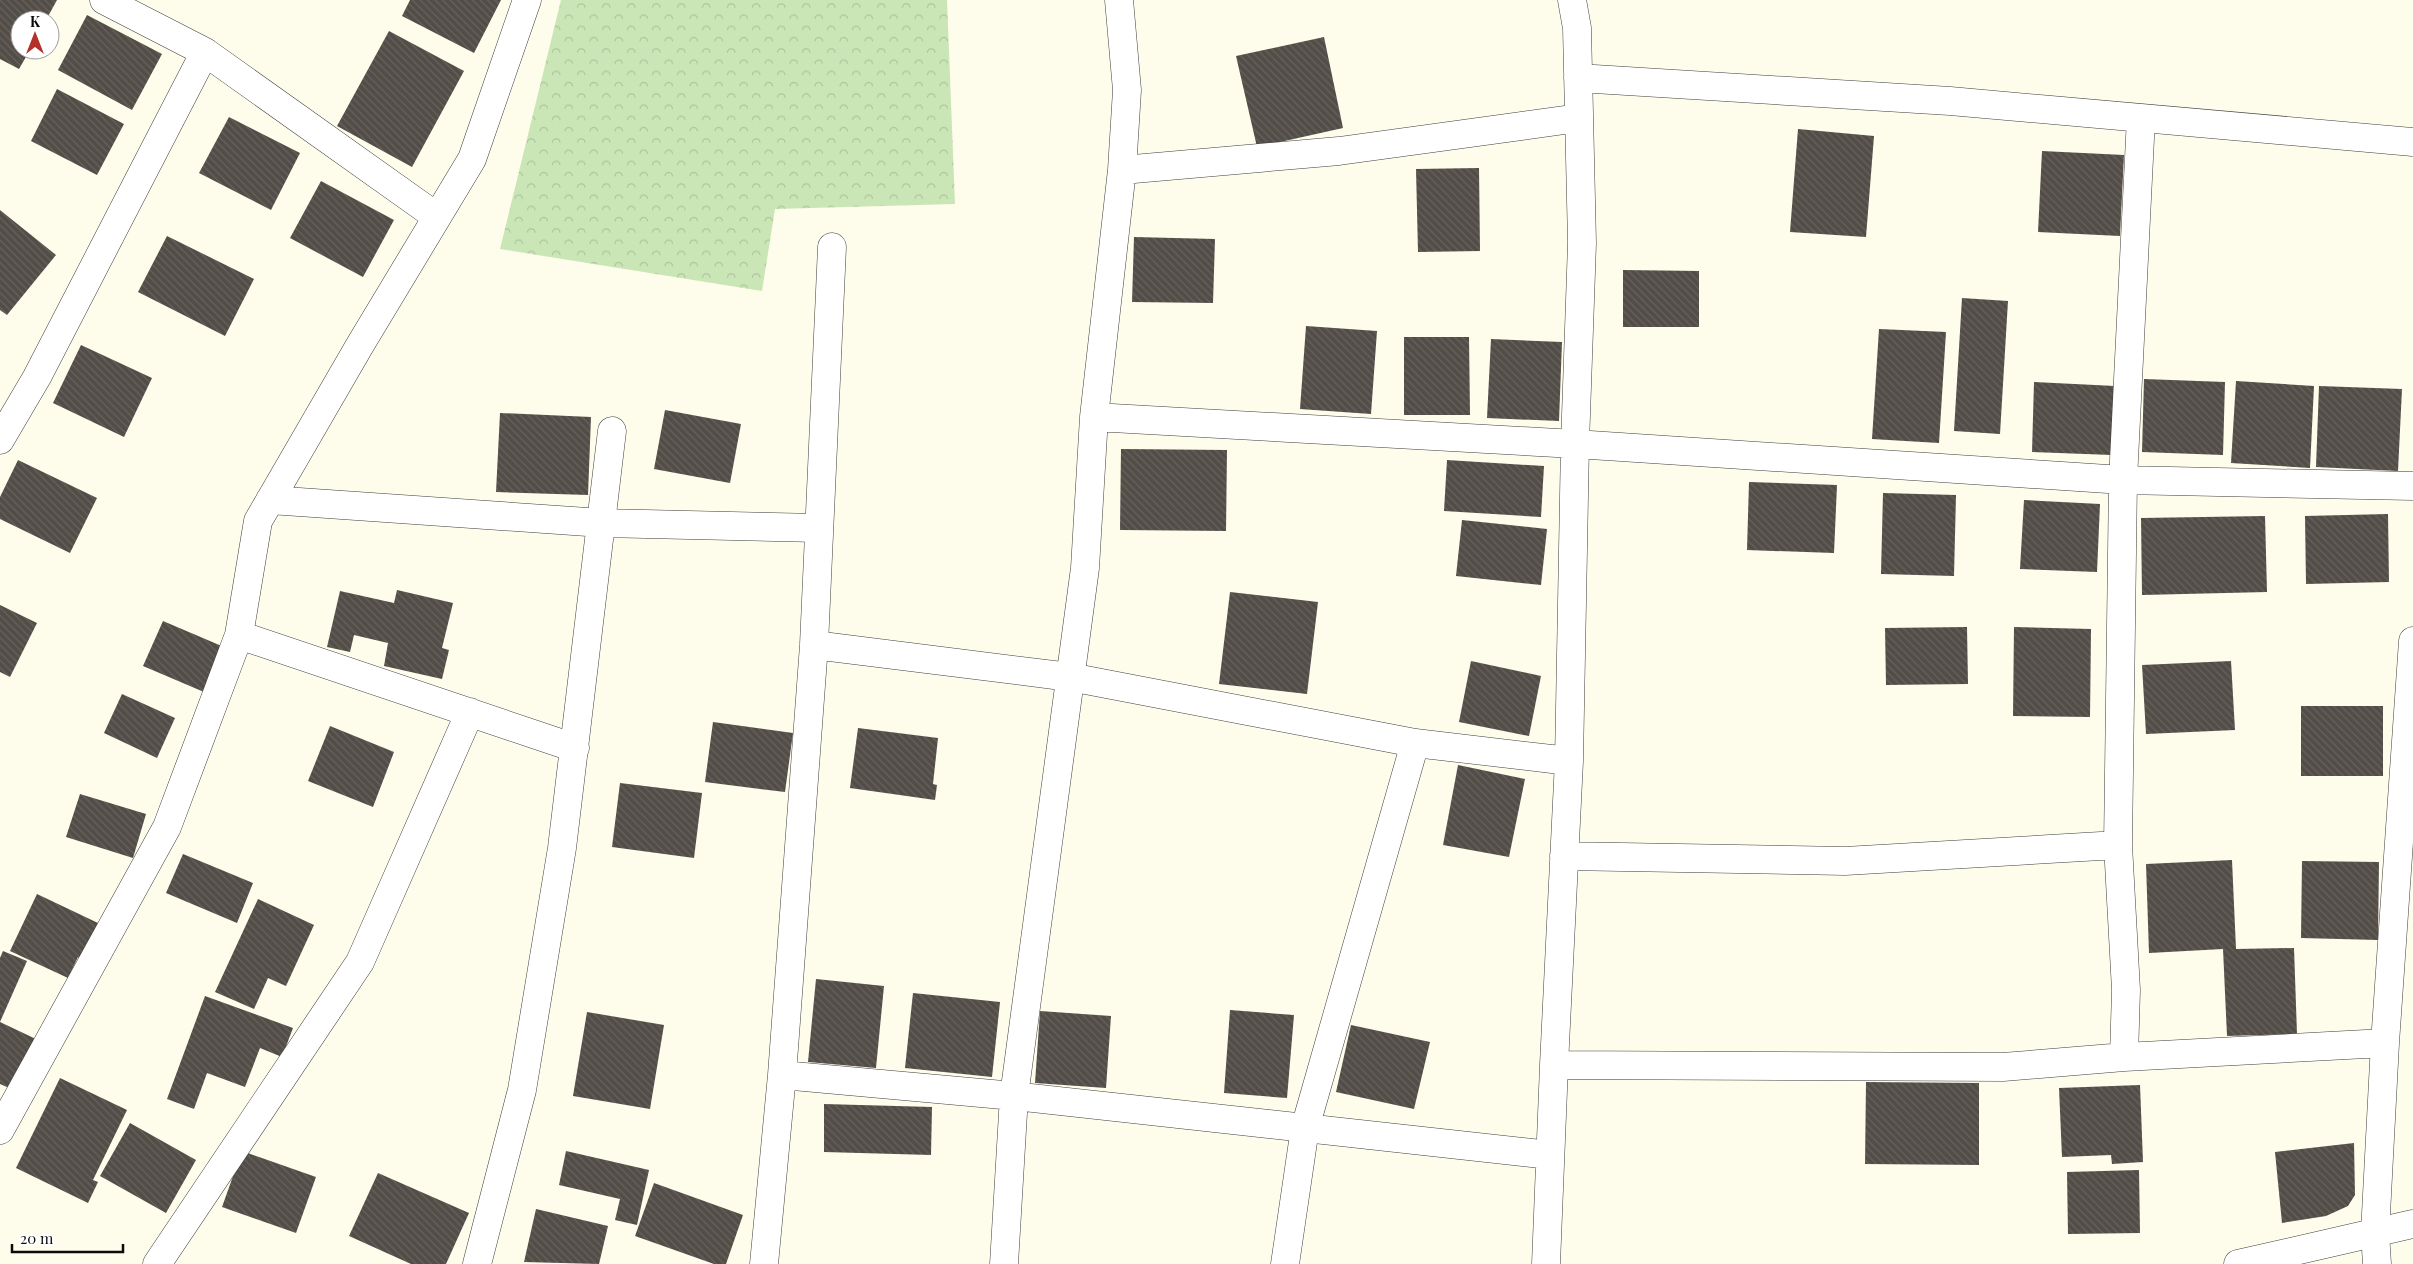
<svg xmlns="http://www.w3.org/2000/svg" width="2413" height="1264" font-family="'Playfair Display',serif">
<defs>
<pattern id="park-crowns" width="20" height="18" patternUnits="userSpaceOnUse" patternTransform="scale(1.25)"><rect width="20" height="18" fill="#cbe6b6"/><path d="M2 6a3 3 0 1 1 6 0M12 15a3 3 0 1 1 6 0" fill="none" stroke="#adc49b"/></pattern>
<pattern id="building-back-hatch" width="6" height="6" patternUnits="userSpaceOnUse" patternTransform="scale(1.25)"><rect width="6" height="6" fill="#534d48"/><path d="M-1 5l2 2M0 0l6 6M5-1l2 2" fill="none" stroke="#67625e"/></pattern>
</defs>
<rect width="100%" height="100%" fill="#fefcea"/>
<path fill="url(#park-crowns)" d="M561,0H947L955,204L775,209L762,291L500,249Z"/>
<path fill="url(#building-back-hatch)" d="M0,0H57L46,20H20V50H30L19,69L0,59Z
M410,0H501L474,53L402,16Z
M87,15L162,54L132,110L58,70Z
M389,31L464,71L412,167L337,126Z
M1324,37L1343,128L1257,147L1236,56Z
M57,89L124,124L97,175L31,141Z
M229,117L300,153L271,210L199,173Z
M1798,129L1874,136L1866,237L1790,232Z
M2042,151L2124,155L2120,236L2038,232Z
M1479,168L1480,251L1418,252L1416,169Z
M321,181L394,220L363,277L290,238Z
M0,210L56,255L7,315L0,310Z
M167,236L254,279L225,336L138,292Z
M1134,237L1215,239L1213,303L1132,302Z
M1623,270L1699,271V327H1623Z
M1962,298L2008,301L2000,434L1954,431Z
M1306,326L1377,331L1371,414L1300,409Z
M1879,329L1946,332L1939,443L1872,439Z
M1404,337H1469L1470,415H1404Z
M1491,339L1562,342L1559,421L1487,418Z
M81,345L152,378L124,437L53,403Z
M2144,379L2225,382L2223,455L2142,452Z
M2236,381L2314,386L2310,468L2231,463Z
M2034,382L2115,386L2112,455L2032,452Z
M2319,386L2402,389L2398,471L2316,467Z
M665,410L741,424L730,483L654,469Z
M500,413L591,417L588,495L496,492Z
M1121,449L1227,450L1226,531L1120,530Z
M18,460L97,498L70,553L0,519V497Z
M1447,460L1544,466L1541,517L1444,511Z
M1749,482L1837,485L1834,553L1747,550Z
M1883,493L1956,495L1954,576L1881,574Z
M2024,500L2100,504L2097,572L2020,569Z
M2388,514L2389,582L2306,584L2305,516Z
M2265,516L2267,592L2142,595L2141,518Z
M1462,520L1547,529L1541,585L1456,576Z
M397,590L453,603L442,648L449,650L442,679L384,666L388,643L354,635L350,652L327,647L340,591L394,603Z
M1230,592L1318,602L1307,694L1219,684Z
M0,605L37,623L10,677L0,672Z
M163,621L224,647L204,692L143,666Z
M1967,627L1968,684L1886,685L1885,628Z
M2014,627L2091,629L2090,717L2013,716Z
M1471,661L1541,676L1529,736L1459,722Z
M2231,661L2235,730L2146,734L2142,665Z
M122,694L175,718L157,758L104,733Z
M2301,706H2383V776H2301Z
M713,722L793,733L785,792L705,782Z
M330,726L394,752L373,807L308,781Z
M858,728L938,738L933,784L937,785L935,800L850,788Z
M1458,765L1525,779L1509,857L1443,845Z
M620,783L702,793L694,858L612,847Z
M80,794L146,814L133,858L66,837Z
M183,854L253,883L237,923L166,893Z
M2232,860L2236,949L2294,948L2297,1034L2227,1036L2223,949L2149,953L2146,864Z
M2302,861L2379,862L2378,940L2301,938Z
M37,894L98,923L81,959L78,957L68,978L10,951Z
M258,899L314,925L286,986L268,978L254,1009L215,992Z
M3,951L27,961L0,1022V958Z
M816,979L884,986L876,1068L808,1062Z
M913,993L1000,1002L992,1077L905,1068Z
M205,996L293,1028L282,1057L260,1048L245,1087L207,1073L194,1109L167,1099Z
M1230,1010L1294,1015L1287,1098L1224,1093Z
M1040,1011L1111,1016L1106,1088L1035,1083Z
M587,1012L664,1025L650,1109L573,1096Z
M0,1022L38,1040L16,1091L0,1084Z
M1351,1025L1430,1042L1414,1109L1336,1092Z
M60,1078L127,1110L93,1180L98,1182L88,1203L16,1168Z
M1866,1082L1979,1083V1165L1865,1164Z
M2140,1085L2143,1162L2112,1164L2111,1155L2062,1157L2059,1088Z
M824,1104L932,1107L931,1155L824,1152Z
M130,1123L196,1160L166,1213L100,1176Z
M2354,1143L2355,1195L2348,1206L2326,1216L2282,1223L2275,1152Z
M242,1151L316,1177L296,1233L222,1207Z
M566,1151L649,1170L637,1225L615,1220L620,1199L559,1185Z
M2139,1170L2140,1233L2068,1234L2067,1172Z
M378,1173L469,1213L446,1264H411L349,1236Z
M654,1183L743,1215L726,1264H714L635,1236Z
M536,1209L608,1226L599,1264L524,1262Z"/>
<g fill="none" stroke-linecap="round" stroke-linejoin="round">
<defs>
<path id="minor" d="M104,0L205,52L437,217
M1578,78L1950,101L2413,142
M1122,170L1339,151L1579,118
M1094,417L1575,444L2123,480L2413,486
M0,440L37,377L205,52
M270,500L602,523L819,528
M239,635L575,748
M814,645L1070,677L1415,743L1569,761
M1564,856L1845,861L2118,845
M2124,1057L2126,990L2118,845L2123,480L2141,118
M1554,1065L2003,1067L2124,1057L2385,1043
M782,1075L1014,1096L1550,1155
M0,1130L167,827L239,635L258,521L360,345L472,159L527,0
M157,1264L360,962L470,712
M477,1264L522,1090L562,848L612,431
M764,1264L782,1075L814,645L832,247
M1004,1264L1014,1096L1085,568L1094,417L1122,170L1127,90L1119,0
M1285,1264L1305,1128L1415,743
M1546,1264L1554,1065L1569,761L1575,444L1582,243L1577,28L1572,0
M2238,1264L2413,1224
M2377,1264L2375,1233L2385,1043L2413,641"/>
</defs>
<use href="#minor" stroke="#3e3e3e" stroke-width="29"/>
<use href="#minor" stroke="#fff" stroke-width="28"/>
</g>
<g transform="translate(35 35)"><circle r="24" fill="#ffffff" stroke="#9d9d9d"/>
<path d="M0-4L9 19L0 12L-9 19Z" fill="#b3302b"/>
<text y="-8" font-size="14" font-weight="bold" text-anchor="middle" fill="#0b0b0b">K</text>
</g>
<path d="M12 1244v8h111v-8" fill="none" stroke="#0b0b0b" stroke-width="2.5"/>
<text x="20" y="1244" font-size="15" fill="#0b0b0b" stroke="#ffffff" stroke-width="4" paint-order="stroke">20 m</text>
</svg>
